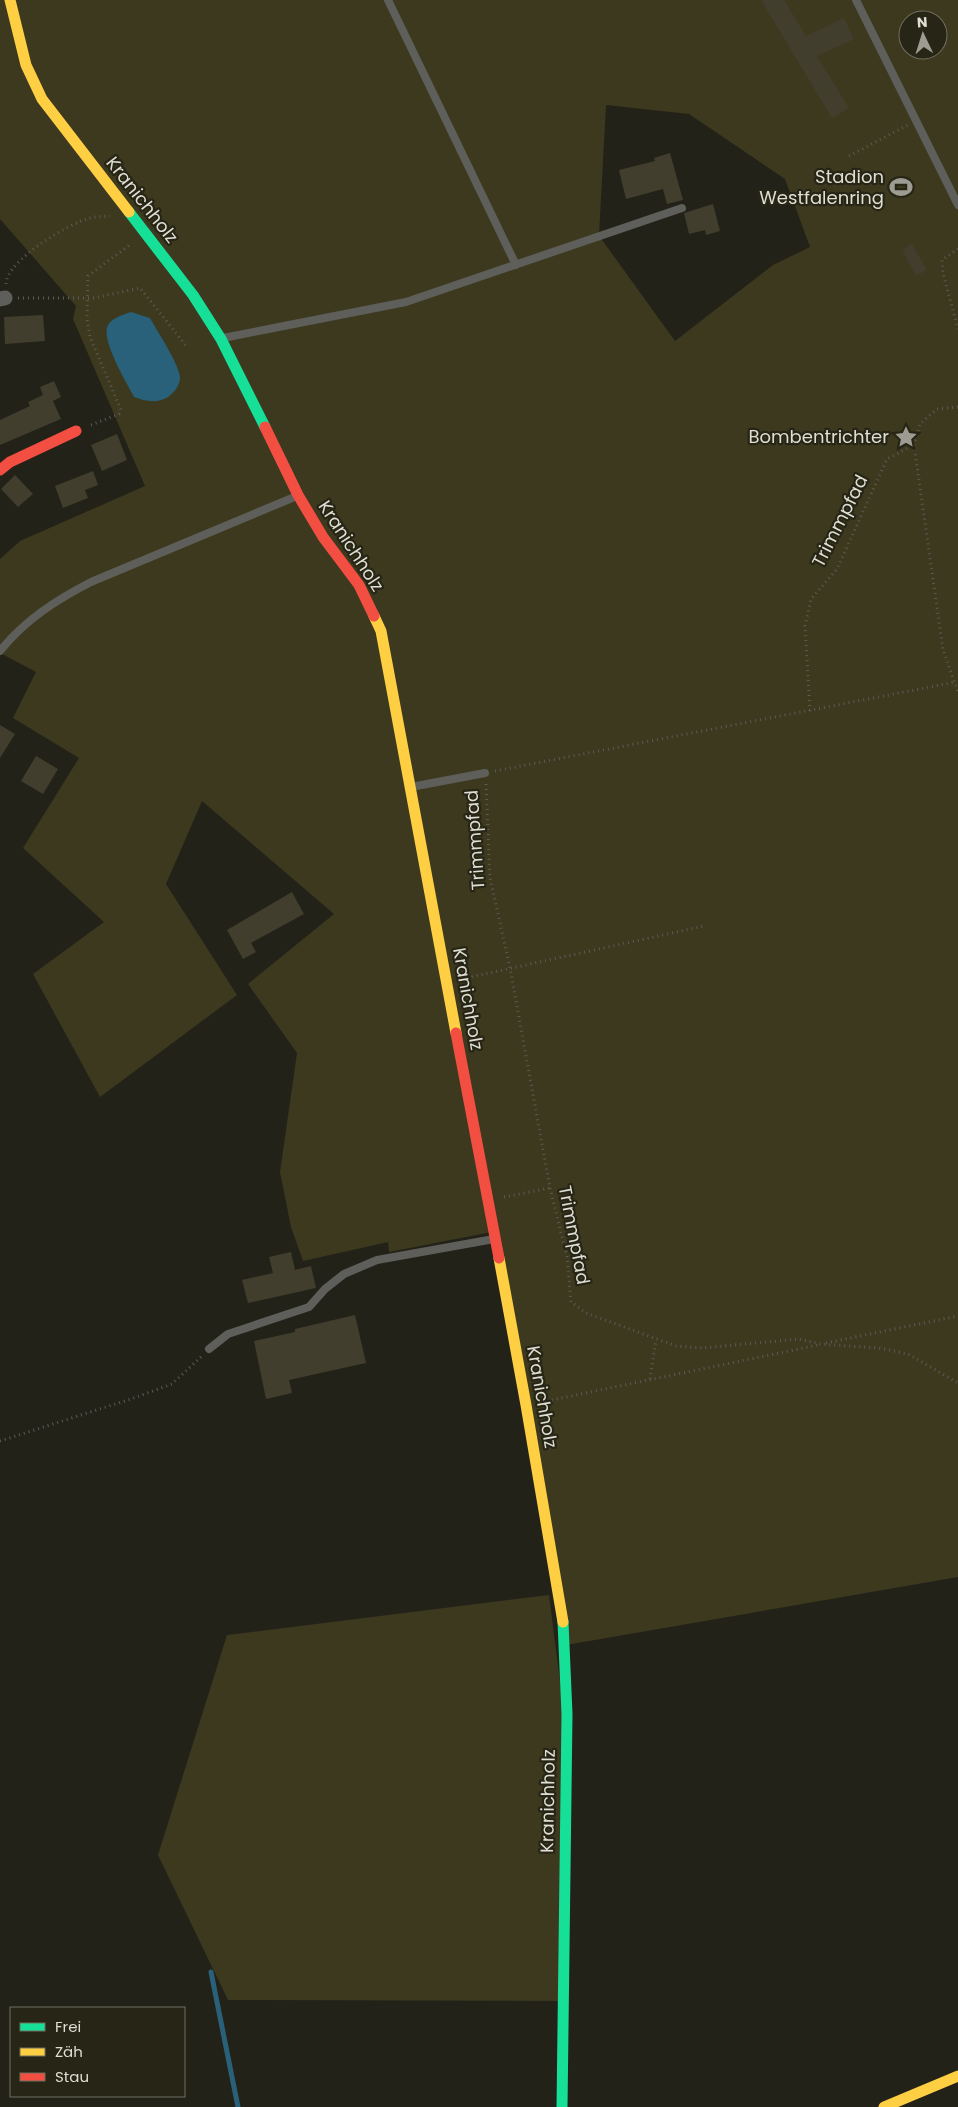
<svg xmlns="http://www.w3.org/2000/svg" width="958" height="2107" font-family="Poppins,sans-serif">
<rect width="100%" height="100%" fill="#232219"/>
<path fill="#3c391e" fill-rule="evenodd" d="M0,0H386L514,266L600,237L675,341L773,265L810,247L785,179L689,114L606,105L599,235L516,263L389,0H958V1577L566,1645L497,1231L389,1252L388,1242L303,1261L291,1227L280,1172L297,1053L248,984L334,914L202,801L166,884L237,995L100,1097L33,974L104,922L23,848L79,758L13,718L36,672L0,653V559L20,541L145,486L73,319L76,306L0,219ZM908,20H938V50H908Z
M549,1595L564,1713L561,2001L228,2000L158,1855L227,1635Z"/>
<path fill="#286179" d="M131,312L150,318C157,331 180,365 180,378C180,385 174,393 168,397C156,404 145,401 134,397C127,383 100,339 108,325C113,317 123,315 131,312Z"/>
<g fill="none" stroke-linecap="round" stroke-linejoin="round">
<path stroke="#286179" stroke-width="5" d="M211,1972L238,2107"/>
</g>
<path fill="#413e2e" d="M761,0H784L806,36L844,18L854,39L817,56L849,108L832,118Z
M670,153L683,200L667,204L663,189L626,199L619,170L655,161L654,158Z
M713,204L720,231L706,235L705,230L689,234L684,213Z
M912,244L927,270L916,276L902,250Z
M43,315L45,341L5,344L4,317Z
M54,381L61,397L53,401L61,419L0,445V420L30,406L28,402L43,395L40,387Z
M117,434L127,460L102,471L91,445Z
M93,471L98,485L85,490L88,498L63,508L55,486Z
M15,475L33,494L18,507L1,489Z
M0,725L15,734L0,758Z
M36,756L58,769L43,794L21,781Z
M292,892L304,914L251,943L256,952L243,959L227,930Z
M291,1252L295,1270L311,1266L316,1288L248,1303L242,1280L273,1273L269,1257Z
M355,1315L366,1363L289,1380L292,1393L266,1399L254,1341L295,1332V1329Z"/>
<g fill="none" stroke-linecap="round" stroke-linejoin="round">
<path stroke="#5b5b56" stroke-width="3" stroke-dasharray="1 4" stroke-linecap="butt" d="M849,156L908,125
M958,249L942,260L943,273L958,329
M6,284C6,261 69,223 90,218C96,216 103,217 110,216
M18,298H94L140,288L187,347
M958,407L937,409L920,424L914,445L943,650L958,692
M91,425L119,414L121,410L90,337L87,319L88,276L131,244
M810,711L805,626L811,599L837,569L887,459L914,445
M495,771L956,682
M486,784L490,878L510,968L550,1188L567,1257L571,1302L586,1313L676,1346L702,1348L799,1339L820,1344L879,1348L908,1354L958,1383
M462,979L704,926
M504,1197L550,1188
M826,1343L958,1316
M650,1379L656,1340
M542,1402L818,1345
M0,1441L131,1399L172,1384L202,1356"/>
<path stroke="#5e5e5a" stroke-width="8" d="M388,0L516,265
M856,0L958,205
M223,338L406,302L682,208
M0,651C25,620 56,600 91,582L297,496
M411,787L485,773
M209,1349L228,1334L309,1307L325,1289L344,1274L377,1260L494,1239"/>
<path stroke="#5e5e5a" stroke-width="15" d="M0,299L5,298"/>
<path stroke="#16e098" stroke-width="11" d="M129,212L193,295L221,339L265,427
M562,2107L567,1714L563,1622"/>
<path stroke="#ffcf43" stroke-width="11" d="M10,0L26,65L42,99L129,212
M374,616L381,631L456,1033
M499,1258L526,1405L563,1622
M884,2107L958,2076"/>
<path stroke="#f24e42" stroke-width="11" d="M265,427L298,495L323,537L359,585L374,616
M0,470L10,462L76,431
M456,1033L499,1258"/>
</g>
<defs>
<symbol id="stadium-bare" viewBox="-9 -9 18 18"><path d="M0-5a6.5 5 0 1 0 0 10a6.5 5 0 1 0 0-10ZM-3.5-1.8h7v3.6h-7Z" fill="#9d9c92" stroke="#272515" stroke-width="2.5" paint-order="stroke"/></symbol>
<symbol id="sight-bare" viewBox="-9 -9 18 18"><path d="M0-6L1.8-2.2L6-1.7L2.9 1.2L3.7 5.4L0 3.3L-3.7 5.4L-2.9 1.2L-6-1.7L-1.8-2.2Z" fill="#9d9c92" stroke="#272515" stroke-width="2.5" paint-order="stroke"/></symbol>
</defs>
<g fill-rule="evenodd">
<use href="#stadium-bare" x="885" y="171" width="32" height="32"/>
<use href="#sight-bare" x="890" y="421" width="32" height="32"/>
</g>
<g text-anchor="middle" stroke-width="4.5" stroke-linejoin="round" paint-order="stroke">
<g font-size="18" fill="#dfded3" stroke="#272515" text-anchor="end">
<text x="884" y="183">Stadion<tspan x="884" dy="21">Westfalenring</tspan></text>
<text x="889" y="443">Bombentrichter</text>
</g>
<g font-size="18" fill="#dfded3" stroke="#272515">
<text transform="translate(142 200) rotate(52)" y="6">Kranichholz</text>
<text transform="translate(840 521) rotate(-63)" y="6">Trimmpfad</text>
<text transform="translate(351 546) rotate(57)" y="6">Kranichholz</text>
<text transform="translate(475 840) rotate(-94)" y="6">Trimmpfad</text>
<text transform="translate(468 999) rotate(80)" y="6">Kranichholz</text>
<text transform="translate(574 1235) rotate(79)" y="6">Trimmpfad</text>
<text transform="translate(542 1397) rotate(80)" y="6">Kranichholz</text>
<text transform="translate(548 1801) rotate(-89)" y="6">Kranichholz</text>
</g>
</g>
<rect x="10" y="2007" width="175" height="90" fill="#272515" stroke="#716f61"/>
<rect x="20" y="2023" width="25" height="8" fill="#16e098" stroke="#716f61"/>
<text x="55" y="2032" font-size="15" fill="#dfded3">Frei</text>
<rect x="20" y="2048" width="25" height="8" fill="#ffcf43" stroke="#716f61"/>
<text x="55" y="2057" font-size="15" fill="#dfded3">Zäh</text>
<rect x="20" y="2073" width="25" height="8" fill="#f24e42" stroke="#716f61"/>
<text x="55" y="2082" font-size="15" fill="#dfded3">Stau</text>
<g transform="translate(923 35) rotate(356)"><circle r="24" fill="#272515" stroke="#716f61"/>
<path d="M0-4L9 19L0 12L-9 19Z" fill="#9d9c92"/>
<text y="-8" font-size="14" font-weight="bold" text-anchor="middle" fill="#dfded3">N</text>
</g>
</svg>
